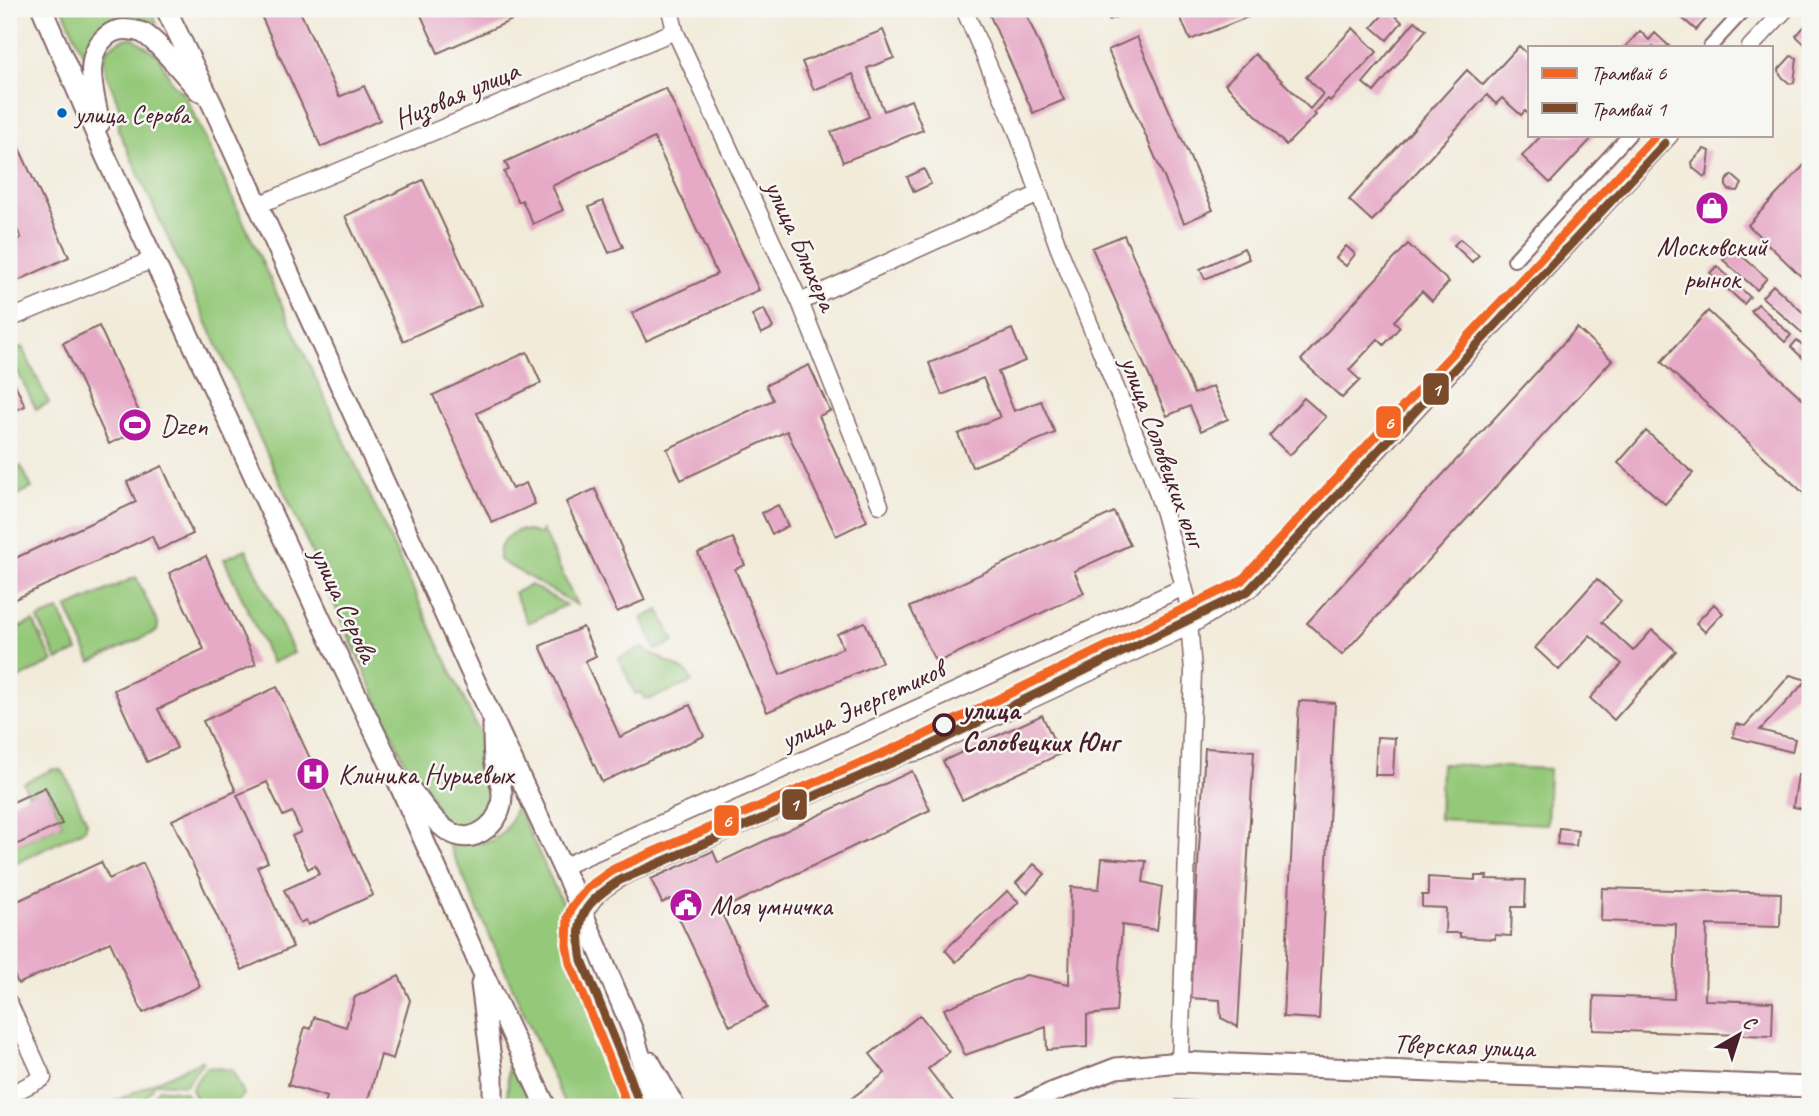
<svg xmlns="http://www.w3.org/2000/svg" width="1819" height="1116" font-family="Caveat,sans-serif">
<rect width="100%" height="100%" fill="#f6f6f2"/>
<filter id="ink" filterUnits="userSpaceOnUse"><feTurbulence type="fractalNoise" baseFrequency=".0143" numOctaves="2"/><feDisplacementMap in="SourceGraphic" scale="14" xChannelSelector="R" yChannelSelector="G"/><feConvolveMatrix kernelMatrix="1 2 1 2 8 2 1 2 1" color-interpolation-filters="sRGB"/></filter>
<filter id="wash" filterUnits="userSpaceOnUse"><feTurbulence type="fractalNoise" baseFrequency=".00686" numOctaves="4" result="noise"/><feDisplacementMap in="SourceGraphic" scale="28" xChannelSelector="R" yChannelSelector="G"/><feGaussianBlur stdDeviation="1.57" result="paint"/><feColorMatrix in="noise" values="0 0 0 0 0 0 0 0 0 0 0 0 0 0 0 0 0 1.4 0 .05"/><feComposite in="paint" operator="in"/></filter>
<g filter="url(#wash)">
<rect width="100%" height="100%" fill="#f2ebda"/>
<path fill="#95c97a" stroke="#707452" stroke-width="2" d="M63,9H151L157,24C121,8 93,17 85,59Z
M132,37L159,56L172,83L185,95L480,734V757L494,781L492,809C483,818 475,824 463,825C435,827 434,795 420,778C417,774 411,770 407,767L290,504L118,129C119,122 121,114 119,107C111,77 83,49 132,37Z
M22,347L49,403L36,409L9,354Z
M21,466L32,488L11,498L9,493V471Z
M520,530L533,532L539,535L542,530L577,605L499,560C498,545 505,535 520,530Z
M246,549L294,653L272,663L224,559Z
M136,577L158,624L157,631L91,662L67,608Z
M531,585L566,605L528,623L514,593Z
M59,610L78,651L57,660L38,619Z
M659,610L674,642L656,650L642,618Z
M33,621L53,662L9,683V632Z
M642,648L688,673L692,682L650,699L644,698L640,692L635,694L619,658Z
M1441,764L1549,769L1547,824L1439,819Z
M53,769L61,770L65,774L87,822L85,829L9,867V848L62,824L46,788L29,795L23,783Z
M516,804C562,904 612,1002 644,1107H566L445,836C480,849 506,847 516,804Z
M509,1045L537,1107H507Z
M200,1061H203L186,1085L156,1083L138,1107H106L105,1106Z
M206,1067L232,1070L244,1094L234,1107H199L191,1089Z
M159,1089L185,1092L192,1107H146Z"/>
<g id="blocks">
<path fill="#e6a9c6" d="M258,9H299L339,97L364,86L380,120L321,147Z
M435,9L455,10L537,9L438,53L421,15Z
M987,9H1024L1064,100L1033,113Z
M1104,9H1122L1124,14L1109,20Z
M1177,9H1254L1256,14L1190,40Z
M1388,9L1402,22L1387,40L1372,27Z
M1672,9H1715L1696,30Z
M1810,20V44L1808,47L1796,36Z
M1415,21L1426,30L1374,92L1363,83Z
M1353,28L1377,52L1330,101L1328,99L1314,113L1316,115L1286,145L1225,84L1255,54L1310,109L1323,94L1306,77Z
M883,30L894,58L867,68L884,111L911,100L923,130L843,162L831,132L869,117L853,74L814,90L802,62Z
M1640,31L1649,40L1655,33L1670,47H1625Z
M1137,37L1213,210L1184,223L1108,50Z
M1519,46L1530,56V116L1525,111L1521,115L1502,98L1496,104L1487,95L1372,221L1349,200L1467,70L1483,85Z
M1791,56L1797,58L1794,83L1790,84L1780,75L1779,69Z
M666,88L759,290L646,341L632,313L717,274L654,138L552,186L563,210L533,224L522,200L518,202L504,172L509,170L505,162Z
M9,126L69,257L9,285V244L21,238L9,212Z
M1542,135H1595L1550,183L1522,156Z
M1704,149L1710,151L1707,176L1704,177L1693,168L1692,162Z
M1810,159V285L1748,225Z
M924,169L931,184L914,192L907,177Z
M1732,175L1742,184L1738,191L1729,190L1726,186V181Z
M423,180L481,305L403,341L345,216Z
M603,201L623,247L609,253L589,207Z
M1124,235L1194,394L1213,386L1228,419L1201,431L1190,406L1167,416L1092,248Z
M1460,239L1479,255L1472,262L1454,245Z
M1408,244L1449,282L1432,301L1422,291L1394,321L1400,327L1384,345L1378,339L1349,370L1360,380L1342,398L1301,360Z
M1346,246L1355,254L1346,266L1336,258Z
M1244,248L1249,259L1205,279L1200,269Z
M1733,248L1767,278L1757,290L1723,260Z
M1717,266L1750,297L1744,304L1710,273Z
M1773,285L1810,319V340L1762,297Z
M1758,304L1791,335L1785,342L1751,311Z
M764,309L773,328L761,334L752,315Z
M1708,311L1810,406V499L1661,362Z
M99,326L146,427L109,444L63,343Z
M1577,328L1612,360L1342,655L1307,623Z
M1012,329L1025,361L998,372L1014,411L1041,401L1055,433L972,467L958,434L1000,417L983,378L942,395L929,363Z
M1797,340L1810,352V365L1791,347Z
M527,352L541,383L477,413L512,489L526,483L535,504L492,523L433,395Z
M809,365L830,411L819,416L867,521L836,536L787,431L681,480L667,449L773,400L766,385Z
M9,371L25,406L9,413Z
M1304,398L1326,417L1290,455L1269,436Z
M1646,431L1693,473L1665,504L1618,463Z
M162,466L193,534L158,550L152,536L9,602V561L136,502L127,482Z
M595,489L645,600L617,612L566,502Z
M778,505L788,526L772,534L762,513Z
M1114,512L1130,545L1074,571L1084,593L936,663L910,607Z
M733,538L745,565L735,569L780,675L843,648L837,634L865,622L882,662L767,712L698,553Z
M206,556L256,664L158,709L177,748L147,762L114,690L204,649L169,573Z
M1597,579L1621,601L1602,622L1633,651L1652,630L1676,651L1614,720L1590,698L1622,664L1590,635L1559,670L1535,648Z
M1714,604L1723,613L1705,632L1696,623Z
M583,627L596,656L585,661L620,737L690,705L704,736L602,782L540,646Z
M1790,675L1807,680L1760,730L1795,739L1792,752L1733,737L1736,724L1745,726Z
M277,687L373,895L308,925L306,920L300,923L284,890L319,874L315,865L308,869L292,836L301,832L292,812L283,816L267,782L237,795L268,862L257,867L293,947L242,970L172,820L236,791L203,721Z
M1299,701L1335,703L1319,1019L1283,1017Z
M1042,715L1060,754L962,800L943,761Z
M1377,737L1395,738L1393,775H1375Z
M1205,748L1254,751L1238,1027L1221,1018L1220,1000L1190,998Z
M912,771L930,810L720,910L767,1008L730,1026L670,899L662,903L651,879L713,851L718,863Z
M1798,775L1810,777V810L1793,807Z
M45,787L62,824L9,848V804Z
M1559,828L1578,830L1576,846L1557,844Z
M1102,858L1146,861L1143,882L1162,887L1157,930L1122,925L1116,1012L1087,1015V1047L1047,1050L1046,1027L965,1055L944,1009L1026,975L1069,984L1071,887L1099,889Z
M101,862L109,879L143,863L200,986L143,1013L110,942L18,984L9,964V905Z
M1034,864L1045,874L1027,893L1016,883Z
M1475,876H1487L1486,879L1526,880L1525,907H1512L1511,936L1495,935V939L1460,937V933H1445L1446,908L1422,907V895H1428V877L1475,880Z
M1602,888L1781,893L1780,927L1707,925L1705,1000L1773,1002L1772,1036L1593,1030L1594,996L1674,999L1676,924L1601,921Z
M1007,891L1019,902L956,962L945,950Z
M399,976L410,1000L393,1059L381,1055L367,1103L380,1107H324L327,1097L288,1085L305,1027L311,1029L314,1017L346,1027L355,997Z
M920,1015L949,1052L928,1069L953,1101L946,1107H840L885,1073L870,1054Z
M1176,1100L1211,1102V1107H1176Z"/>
</g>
</g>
<g filter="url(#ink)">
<use href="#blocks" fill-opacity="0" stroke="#856668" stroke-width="2"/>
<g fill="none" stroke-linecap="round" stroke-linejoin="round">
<defs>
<path id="pedestrian" d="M1710,47L1745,9
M1514,260L1629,135"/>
<path id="minor" d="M670,9L675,31L800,302L880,505
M964,9L1017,131L1059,249L1150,471L1164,513L1187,598L1193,671L1180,1062
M1750,47L1786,9
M258,205L675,31
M800,302L1039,194
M9,319L154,259
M562,867L768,776L1184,587
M583,914L598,893L622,877L904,755L919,752L1190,626L1250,589L1670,135
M9,1003L43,1078L9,1095"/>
<path id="tertiary" d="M42,9L105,155L335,650L390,764L478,962L546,1107
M166,9L212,104L470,670L576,897L633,1031L655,1107
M100,123C94,94 80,52 111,33C120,28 133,29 143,33C158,41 186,77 199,91
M408,786C427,809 452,856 487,828C497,820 502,808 502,795C502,782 495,770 494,758C493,747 493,736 493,725
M481,984L493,1074V1107
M650,1062L675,1107
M1021,1107L1051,1093L1116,1068L1180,1062L1810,1087"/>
</defs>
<use href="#pedestrian" stroke="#856668" stroke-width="16"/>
<use href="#minor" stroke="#856668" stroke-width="19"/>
<use href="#tertiary" stroke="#856668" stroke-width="23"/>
<use href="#pedestrian" stroke="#fff" stroke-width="12"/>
<use href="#minor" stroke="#fff" stroke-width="16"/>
<use href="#tertiary" stroke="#fff" stroke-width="19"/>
<defs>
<path id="tram-1" d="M627,1107L619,1082L570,963L567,945L568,917L572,907L587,888L614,869L916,739L1241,581L1656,135"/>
<path id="tram-2" d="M639,1103L630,1077L582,960C574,915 584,904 620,880L921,750L1248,591L1665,143"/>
</defs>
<use href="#tram-1" stroke="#f6f6f2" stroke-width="14"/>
<use href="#tram-2" stroke="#f6f6f2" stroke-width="14"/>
<use href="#tram-1" stroke="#f26522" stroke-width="9"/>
<use href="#tram-2" stroke="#7a4b2a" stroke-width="9"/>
</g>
</g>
<defs>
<symbol id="shop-disc" viewBox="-11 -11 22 22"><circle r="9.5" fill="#b5179e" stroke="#f6f6f2"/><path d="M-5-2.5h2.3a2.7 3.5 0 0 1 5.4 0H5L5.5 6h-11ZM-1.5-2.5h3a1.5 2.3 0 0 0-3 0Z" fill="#fff"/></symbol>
<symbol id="stadium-disc" viewBox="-11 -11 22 22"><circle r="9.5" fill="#b5179e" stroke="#f6f6f2"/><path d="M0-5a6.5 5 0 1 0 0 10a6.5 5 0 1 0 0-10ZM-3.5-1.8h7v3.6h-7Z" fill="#fff"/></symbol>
<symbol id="hospital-disc" viewBox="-11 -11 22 22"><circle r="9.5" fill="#b5179e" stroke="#f6f6f2"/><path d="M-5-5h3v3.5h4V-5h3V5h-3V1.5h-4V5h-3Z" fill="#fff"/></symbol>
<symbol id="civic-disc" viewBox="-11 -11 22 22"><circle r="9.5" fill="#b5179e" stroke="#f6f6f2"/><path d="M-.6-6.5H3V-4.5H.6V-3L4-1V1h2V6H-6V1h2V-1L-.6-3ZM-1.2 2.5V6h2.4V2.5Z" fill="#fff"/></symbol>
</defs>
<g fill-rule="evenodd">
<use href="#shop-disc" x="1693" y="189" width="38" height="38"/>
<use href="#stadium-disc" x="116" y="406" width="38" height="38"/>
<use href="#hospital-disc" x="294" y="755" width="38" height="38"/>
<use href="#civic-disc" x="667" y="886" width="38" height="38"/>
</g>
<circle fill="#0065bd" stroke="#f6f6f2" stroke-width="2.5" cx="62" cy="113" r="6"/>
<circle fill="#f6f6f2" stroke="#4a1f2b" stroke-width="3.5" cx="944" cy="725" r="10"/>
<g text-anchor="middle" stroke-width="5" stroke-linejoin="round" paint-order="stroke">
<g font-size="26" fill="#4a1f2b" stroke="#f6f6f2" text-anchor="start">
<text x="75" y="123">улица Серова</text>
</g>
<g font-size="28" fill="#4a1f2b" stroke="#f6f6f2">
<text transform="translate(456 94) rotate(-23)" y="10">Низовая улица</text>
<text transform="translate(802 245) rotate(66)" y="10">улица Блюхера</text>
<text transform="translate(1164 451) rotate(70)" y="10">улица Соловецких юнг</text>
<text transform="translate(345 604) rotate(65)" y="10">улица Серова</text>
<text transform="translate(862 704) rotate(-25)" y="10">улица Энергетиков</text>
<text transform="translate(1464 1045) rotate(2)" y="10">Тверская улица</text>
</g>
<g font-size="28" fill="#4a1f2b" stroke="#f6f6f2" text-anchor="start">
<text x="1712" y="256" text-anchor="middle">Московский<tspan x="1712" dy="32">рынок</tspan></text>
<text x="160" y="435">Dzen</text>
<text x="338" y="784">Клиника Нуриевых</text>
<text x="710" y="915">Моя умничка</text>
</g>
<g font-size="28" font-weight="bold" fill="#4a1f2b" stroke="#f6f6f2" text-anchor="start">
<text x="962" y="719">улица<tspan x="962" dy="32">Соловецких Юнг</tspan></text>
</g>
</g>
<g stroke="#f6f6f2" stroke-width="2.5">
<rect x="1422" y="372" width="28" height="34" rx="7" fill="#7a4b2a"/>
<rect x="1375" y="405" width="27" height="34" rx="7" fill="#f26522"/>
<rect x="781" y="788" width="27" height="33" rx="7" fill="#7a4b2a"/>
<rect x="713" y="804" width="27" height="33" rx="7" fill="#f26522"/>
</g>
<g font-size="19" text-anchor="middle" font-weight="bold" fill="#fff">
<text x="1436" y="396">1</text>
<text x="1389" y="429">6</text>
<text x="794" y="811">1</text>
<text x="727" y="827">6</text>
</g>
<rect width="1819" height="1116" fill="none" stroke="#f6f6f2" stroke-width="35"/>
<rect x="1528" y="46" width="245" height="91" fill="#f6f6f2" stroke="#b1a0a2" stroke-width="2"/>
<rect x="1542" y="68" width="35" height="10" fill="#f26522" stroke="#b1a0a2" stroke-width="2"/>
<text x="1591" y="80" font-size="21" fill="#4a1f2b">Трамвай 6</text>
<rect x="1542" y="103" width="35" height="10" fill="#7a4b2a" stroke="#b1a0a2" stroke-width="2"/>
<text x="1591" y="116" font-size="21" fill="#4a1f2b">Трамвай 1</text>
<g transform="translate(1739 1035) rotate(39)" stroke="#f6f6f2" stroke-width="5" paint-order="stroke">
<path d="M0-5L12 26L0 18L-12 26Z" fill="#4a1f2b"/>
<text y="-10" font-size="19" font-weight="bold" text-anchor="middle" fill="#4a1f2b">С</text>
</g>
</svg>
